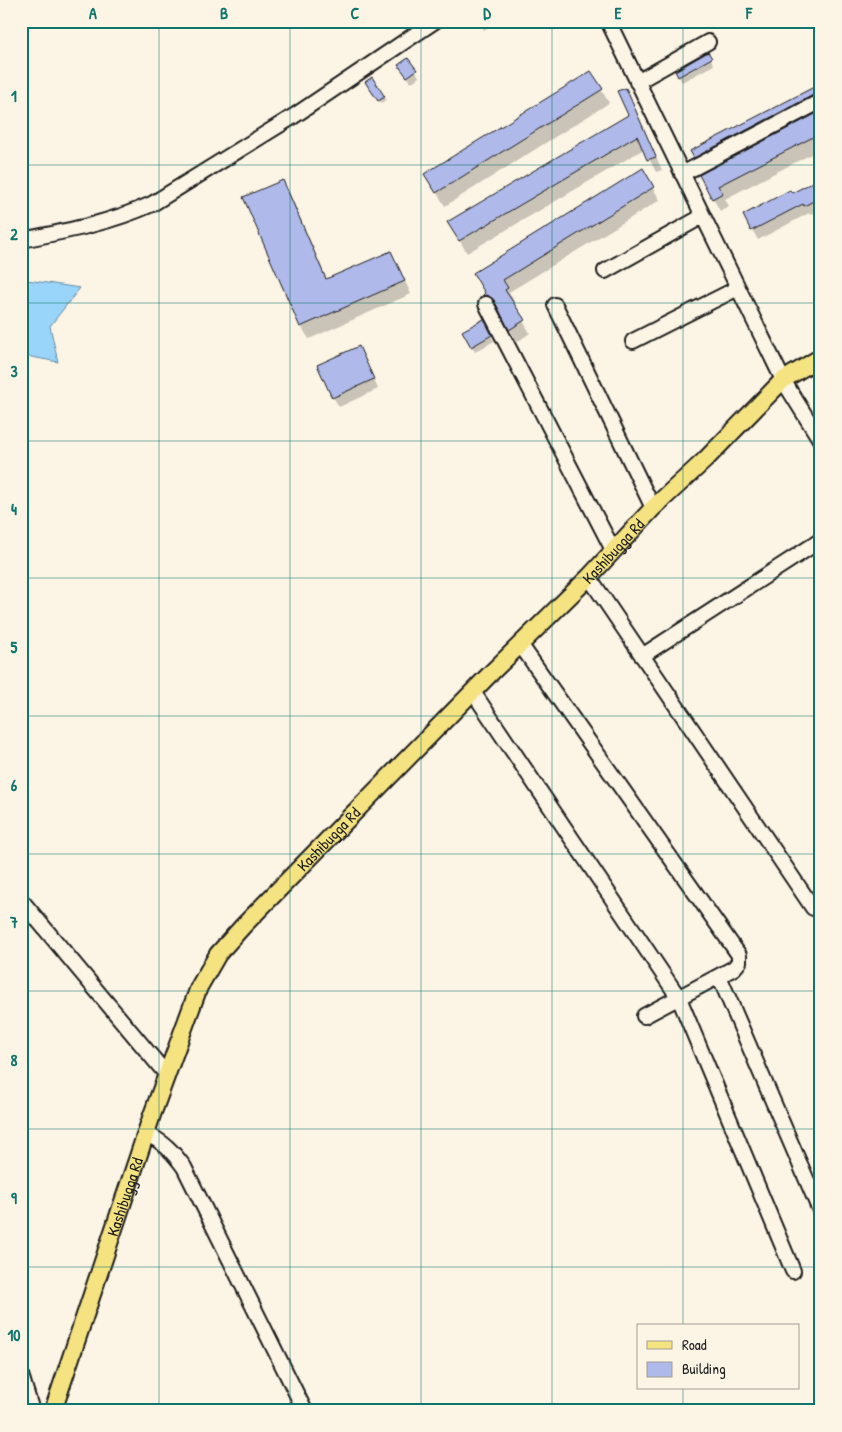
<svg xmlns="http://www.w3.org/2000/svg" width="842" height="1432" font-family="'Patrick Hand',sans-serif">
<rect width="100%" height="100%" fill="#fcf5e5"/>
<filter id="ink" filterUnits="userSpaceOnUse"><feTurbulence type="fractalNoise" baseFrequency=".02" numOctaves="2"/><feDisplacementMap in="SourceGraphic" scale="10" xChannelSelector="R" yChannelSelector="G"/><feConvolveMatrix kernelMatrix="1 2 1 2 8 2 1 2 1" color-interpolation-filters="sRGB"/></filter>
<g filter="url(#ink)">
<path fill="#99d4fa" stroke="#678aa1" d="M21,279L80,288L50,326L58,362L21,355Z"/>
<path fill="#0003" d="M479,21H496L484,30Z
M708,54L714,65L682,82L676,71Z
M416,71L419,77L411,83L403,72Z
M591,72L609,103L445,206L434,188Z
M372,79L386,100L381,103L366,82Z
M625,89L632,102L662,170L656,172L644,149L467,253L449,222L629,116Z
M814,89L821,101L700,166L692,152Z
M821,112V149L725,199L729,206L720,211L701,176Z
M642,170L660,200L509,292L514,301L512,302L530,333L517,342L499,309L494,307L490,308L483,297L486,293L474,273Z
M821,179V210L810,215L809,213L758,240L744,215L791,195Z
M282,181L290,194L327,280L391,252L411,294L309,339L301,326Z
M483,321L494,341L475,352L463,332Z
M364,357L378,389L339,407L333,397Z"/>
<path fill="#afb9ea" stroke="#1c1c1c" d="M708,52L712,58L678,77L675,71Z
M408,58L417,70L407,77L398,65Z
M591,71L603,89L436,193L424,174Z
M372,77L385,97L378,101L365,82Z
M814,87L817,93L694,158L690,151Z
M626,88L656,157L647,160L637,136L459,241L447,222L628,115L617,91Z
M821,111V133L718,186L723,193L712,199L699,175Z
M643,168L654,187L503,280L508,288L505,290L525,320L509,330L494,300L487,295L482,296L485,293L473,273Z
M821,178V197L804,206L803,204L751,231L743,215L790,190L792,193Z
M283,180L326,279L391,251L405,281L300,327L243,197Z
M484,319L492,335L471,347L462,331Z
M359,346L374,379L332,398L317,365Z"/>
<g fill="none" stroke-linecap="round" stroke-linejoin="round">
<defs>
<path id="minor" d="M608,21L783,380L821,441
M637,82L708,42
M682,174L821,101
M21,240C67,231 110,223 152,204L294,116L435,21
M605,271L703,216
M486,304L613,550
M555,305L653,508
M633,341L738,288
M589,577L813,908
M520,644L739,955V962L734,968L644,1016
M642,656L821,540
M473,692L679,998L793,1271
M21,900L167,1075
M719,976L821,1213
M146,1134C163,1141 173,1152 184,1167L305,1411
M21,1375L32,1411"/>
<g id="major">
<path id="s1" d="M53,1411L152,1115L199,987L218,954L243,926L491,673L589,577L653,508L705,460L783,380L821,357"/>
</g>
</defs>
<use href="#minor" stroke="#1c1c1c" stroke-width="18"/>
<use href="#major" stroke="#1c1c1c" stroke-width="20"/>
<use href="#minor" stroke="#fcf5e5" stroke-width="14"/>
<use href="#major" stroke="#f5e382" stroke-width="16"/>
</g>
</g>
<path fill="none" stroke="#0f766e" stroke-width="1" stroke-opacity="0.55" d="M159,21V1411M290,21V1411M421,21V1411M552,21V1411M683,21V1326M21,165H821M21,303H821M21,441H821M21,578H821M21,716H821M21,854H821M21,991H821M21,1129H821M21,1267H821M683,1388V1411"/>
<g text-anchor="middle" stroke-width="4" stroke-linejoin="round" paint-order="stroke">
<g font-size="16" fill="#1c1c1c" stroke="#fcf5e5">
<text dy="6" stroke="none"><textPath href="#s1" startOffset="1051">Kashibugga Rd</textPath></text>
<text dy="6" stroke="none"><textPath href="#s1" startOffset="646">Kashibugga Rd</textPath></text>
<text dy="6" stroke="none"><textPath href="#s1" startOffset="226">Kashibugga Rd</textPath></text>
</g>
</g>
<rect width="842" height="1432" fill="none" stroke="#fcf5e5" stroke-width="55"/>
<rect x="637" y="1324" width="162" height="65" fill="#fcf5e5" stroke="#a29e95"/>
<rect x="647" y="1341" width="25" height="8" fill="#f5e382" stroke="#a29e95"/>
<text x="682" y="1350" font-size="15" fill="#1c1c1c">Road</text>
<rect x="647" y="1362" width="25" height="15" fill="#afb9ea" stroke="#a29e95"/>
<text x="682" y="1374" font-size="15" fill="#1c1c1c">Building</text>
<rect x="28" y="28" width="786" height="1376" fill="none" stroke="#0f766e" stroke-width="2"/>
<g font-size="16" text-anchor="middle" font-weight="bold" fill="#0f766e">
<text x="93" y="19">A</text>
<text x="224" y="19">B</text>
<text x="355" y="19">C</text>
<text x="487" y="19">D</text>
<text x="618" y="19">E</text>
<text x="749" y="19">F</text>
<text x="14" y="102">1</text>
<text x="14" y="240">2</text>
<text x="14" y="377">3</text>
<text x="14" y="515">4</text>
<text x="14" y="653">5</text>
<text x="14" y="791">6</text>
<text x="14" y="928">7</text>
<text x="14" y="1066">8</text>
<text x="14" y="1204">9</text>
<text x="14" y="1341">10</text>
</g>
</svg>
